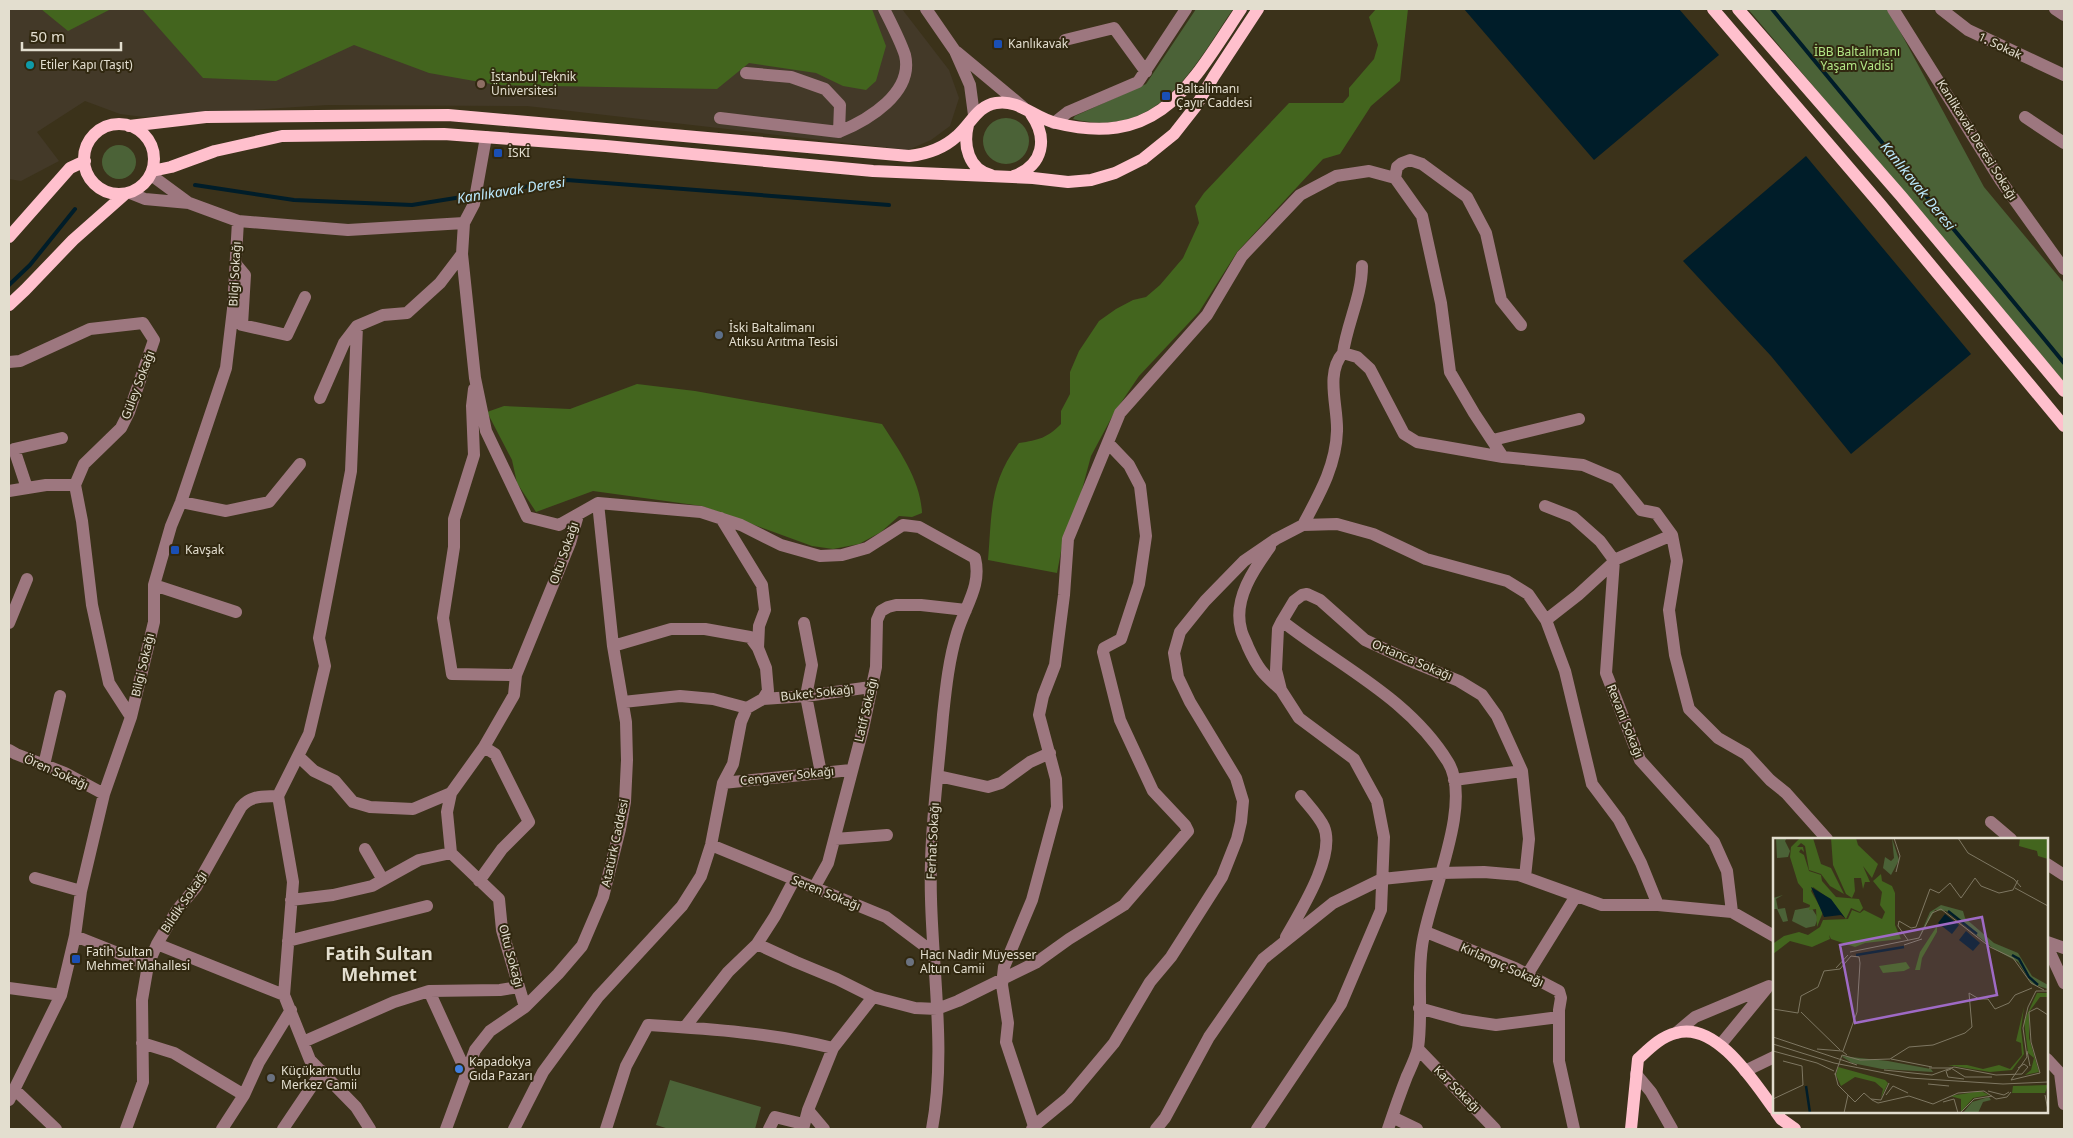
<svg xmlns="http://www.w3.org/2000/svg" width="2073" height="1138" font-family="'Noto Sans',sans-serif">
<rect width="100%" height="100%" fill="#3b321a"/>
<path fill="#433928" d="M9,9H902L949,70L959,98L950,126L931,140L908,150L527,106L327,105L144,117L120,114L85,101L37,132L59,161L21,181L9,179Z"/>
<path fill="#4b6237" d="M1196,9H1233C1193,68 1159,140 1073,119L1075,116L1146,84Z
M1748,9H1886L1889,11L1984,187L2064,283V382Z
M983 141a23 23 0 1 1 46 0a23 23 0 1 1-46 0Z
M102 162a17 17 0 1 1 34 0a17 17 0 1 1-34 0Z
M670,1080L761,1107L755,1129H669L656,1125Z"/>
<path fill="#43651e" d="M41,9H111L68,31Z
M142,9H872L886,46L876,81L866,90L843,86L816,73L749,63L717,89L497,85L429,73L354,45L276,81L203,78Z
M1376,9H1408L1400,81L1371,106L1340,154L1323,159L1237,252L1199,312L1139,376L1114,413L1091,456L1079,501L1062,546L1057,573L988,560C992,513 989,483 1019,443C1039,440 1047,438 1061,424V411L1070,394V372L1079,351L1099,321L1116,309L1133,300L1146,297L1160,285L1183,258L1199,223L1195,206L1204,193L1289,103H1343L1349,96V88L1374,59L1378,45L1369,17Z
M637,384L695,391L882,424C899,450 921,481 922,513L912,517L899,516L881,532L859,544L833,549L812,546L702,506L593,491L536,512L517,483L512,460L487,412L504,406L570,409Z"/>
<path fill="#001d29" d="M1464,9H1679L1719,55L1594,160Z
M1806,156L1971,354L1851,454L1771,356L1683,261Z"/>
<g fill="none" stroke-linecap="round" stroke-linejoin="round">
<path stroke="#001d29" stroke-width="4" d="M1772,9L2064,363
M195,185L294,200L412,205L567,180L889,205
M9,285L30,265L75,209"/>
<path stroke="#9d777f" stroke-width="12" d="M926,9L955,51L970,85L974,115
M1893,9L2001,181L2064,269
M1941,9L1968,30L2064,75
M2055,9L2064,15
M1065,40L1114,28L1146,72
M957,52L1023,107
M746,73L791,77L825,89L840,105L839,132
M2025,117L2064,143
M720,118L839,132C868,120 914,93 905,55C900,40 891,23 884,9
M1054,123L1068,112L1138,82L1186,9
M486,137L474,204L464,223L462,254L475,378L486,431L527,517L559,525L598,503L701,512L741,525L781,545L820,556L842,555L867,548L903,525L919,527L975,558C982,586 965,606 957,633C949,659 946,687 943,715C938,776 929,837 931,899C933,976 946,1054 932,1129
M151,175L189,203L238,221L348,230L464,223
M1395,178L1397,167L1402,163L1410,160L1422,164L1467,197L1486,233L1501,300L1521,325
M130,193L145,199L189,203
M235,263L245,275L242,325L287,335L305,297
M357,326L351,471L319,638L325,666L309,734L278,796L293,882L284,995L310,1060L356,1107L370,1129
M1343,353C1347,323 1362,296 1362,266
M9,362L20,361L90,329L143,323L154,340L129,412L121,428L84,464L75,485
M320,398L344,343L357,326L383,315L407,313L440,283L462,254
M1493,440L1579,419
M27,488L14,449L62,438
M9,491L46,485H75L82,521L92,605L109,683L131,717
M181,502L226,511L269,502L300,464
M1545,506L1573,517L1600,541L1614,560L1606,673L1640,760L1714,842L1727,871L1732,912
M721,518L762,585L765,610L759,626L758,648
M1303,525C1319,495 1336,466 1337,431C1338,407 1325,373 1343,353L1357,357L1370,369L1404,434L1417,442L1503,457L1583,465L1616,479L1641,510L1656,513L1672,535L1677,561L1669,610L1675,655L1689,709L1718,738L1746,754L1770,780L1786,793L1827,839
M1270,547C1254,569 1233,599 1241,629C1242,635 1246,641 1248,647C1258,669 1263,674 1281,690
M1614,560L1672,535
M154,585L236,612
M1546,620L1578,595L1614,562
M1282,621L1294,601L1302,595L1307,594L1320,600L1365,640L1408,660L1459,681L1482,695L1497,716L1522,771L1529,839L1525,877
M9,623L27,579
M804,623L812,665L806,696L821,773
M516,675L570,543L578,515
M763,699L806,696L871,687
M623,702L680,696L713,699L747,708
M9,750L16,754L65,773L104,794
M298,756L314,771L335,781L353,802L370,807L413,809L451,793
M44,765L60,696
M938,776L988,787L1001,783L1030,762L1050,753
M1454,780L1522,771
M723,783L851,770
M1991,822L2011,839
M835,839L887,835
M711,845L886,917L934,953
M365,849L383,880
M451,853L447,812L451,793L484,747L514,695L516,675L452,674L443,618L454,547V519L474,455L472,406L474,389
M2047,864L2064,875
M35,878L81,891
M794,880L775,916L757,944L796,962L837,979L873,997
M479,881L502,849L529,822L495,754L484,747
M814,888L828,863L863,729L876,667L877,620L881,611L888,607L896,605H921L966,610
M291,900L333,895L372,886L419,860L451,853L499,899L502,930L525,1007
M1426,932L1515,968L1559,991L1561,998L1559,1010V1061L1574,1129
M75,936L148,965
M1286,937C1300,912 1336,856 1324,827C1319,816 1308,805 1301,796
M288,941L427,906
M2047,942L2064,948
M157,944L284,995
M2047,946L2064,983
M1527,975L1576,896
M9,988L61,995
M429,991L466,1072
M1419,1008L1462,1020L1496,1025L1559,1017
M685,1027L728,972L757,944
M1676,1033L1695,1017L1769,986
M303,1042L394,1002L429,991L500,990L519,987
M142,1043L174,1053L244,1095L222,1129
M1721,1044L1767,988
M1418,1049L1495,1129
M2047,1059L2060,1073L2064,1104
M1745,1071L1774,1057
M1636,1074L1651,1092L1672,1129
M14,1089L56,1129
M244,1095L259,1062L291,1010
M9,1100L61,995L75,936L81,891L104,794L131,717L154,622V585L171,526L181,502L226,368L233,309L238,221
M808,1110L824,1129
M1392,1117L1417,1129
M1034,1126L1068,1098L1114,1043L1150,982L1171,957L1222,877L1237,839L1241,822L1243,801L1236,778L1190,702L1178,677L1174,653L1180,632L1205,601L1244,561L1276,539L1303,525L1337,524L1373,534L1426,559L1507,581L1528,594L1546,620L1565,671L1592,784L1619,820L1641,863L1658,905
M126,1129L143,1082L142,1000L148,965L157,944L177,910L196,887L241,807C251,795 263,797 278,796
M283,1129L322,1071
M446,1129L475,1050L490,1031L525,1007L558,974L582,946L603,897L620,829L625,802L627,760L626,722L613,646L598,503
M514,1129L543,1072L598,997L682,906L701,876L711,845L723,783L733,764L741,722L747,708L763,699L768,691L766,668L758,648L750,637L705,629H671L613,646
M606,1129L626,1066L648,1025C710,1029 773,1033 833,1048
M769,1129L775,1117L803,1124
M803,1129L808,1110L833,1048L873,997L915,1008L937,1009L958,1001L1037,962L1069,939L1124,905L1188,831L1185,825L1153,791L1120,720L1103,652L1104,648L1121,639L1139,584L1146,536L1140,486L1129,465L1108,443
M1032,1129L1034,1126L1006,1042L1008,1023L1002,985L1004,967L1032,900L1057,807L1056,779L1039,715L1043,696L1055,665L1064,595L1068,539L1120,413L1207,315L1242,256L1300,195L1336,176L1369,171L1395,178L1422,216L1441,303L1450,372L1474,413L1503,457
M1156,1129L1165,1118L1209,1037L1263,959L1333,903L1382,879L1441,873L1484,872L1519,875L1602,905H1658L1732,912L1774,936
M1257,1129L1341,1004L1381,910L1384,837L1377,801L1354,759L1299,718L1281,690L1276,670L1278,629L1282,621C1339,666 1409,698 1448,762C1474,804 1428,899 1422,946C1417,979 1423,1014 1418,1048C1416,1057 1411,1067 1407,1076C1400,1094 1394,1111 1388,1129"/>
<path stroke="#ffc0cd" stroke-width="12" d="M1713,9L1880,204L2064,426
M1738,9L1901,196L2064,391
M84 159a35 35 0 1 1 70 0a35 35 0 1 1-70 0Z
M968,125C963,145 968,169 991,175
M129,126L206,117L448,115L909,156C927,154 944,148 957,136C971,124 977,106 996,103C1019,99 1034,118 1056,123C1160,149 1191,84 1241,9
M152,171L171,167L215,151L282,136L444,134L606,146L873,171L1033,178L1068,182L1091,180L1115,173L1143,159L1174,134L1196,106L1214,76L1258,9
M1014,176C1044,165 1048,138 1031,114
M9,237L70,168L85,161
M9,305L25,290L73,240L125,194
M1776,1112L1781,1119L1795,1129
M1631,1129L1638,1059C1649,1049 1660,1037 1676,1033C1716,1021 1754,1082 1774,1109"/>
</g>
<g fill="#1a4fb4" stroke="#312810" stroke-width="2">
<rect x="993" y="39" width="10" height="10" rx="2.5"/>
<rect x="1161" y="91" width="10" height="10" rx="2.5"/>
<rect x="493" y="148" width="10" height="10" rx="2.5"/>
<rect x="170" y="545" width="10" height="10" rx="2.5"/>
<rect x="71" y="954" width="10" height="10" rx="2.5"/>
</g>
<circle fill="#0f9aa8" stroke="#312810" stroke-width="2" cx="30" cy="65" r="5"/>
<circle fill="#8d6e63" stroke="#312810" stroke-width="2" cx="481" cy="84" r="5"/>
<circle fill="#5c6f8a" stroke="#312810" stroke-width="2" cx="719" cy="335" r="5"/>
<g fill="#6b7280" stroke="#312810" stroke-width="2">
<circle cx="910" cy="962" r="5"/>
<circle cx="271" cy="1078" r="5"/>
</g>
<circle fill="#3f7fe0" stroke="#312810" stroke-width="2" cx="459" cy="1069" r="5"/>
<g text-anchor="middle" stroke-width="4" stroke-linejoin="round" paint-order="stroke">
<g font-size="12" fill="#e3decf" stroke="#312810" text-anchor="start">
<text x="1008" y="48">Kanlıkavak</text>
<text x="40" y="69">Etiler Kapı (Taşıt)</text>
<text x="491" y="81">İstanbul Teknik<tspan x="491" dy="14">Üniversitesi</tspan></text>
<text x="1176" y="93">Baltalimanı<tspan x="1176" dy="14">Çayır Caddesi</tspan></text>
<text x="508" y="157">İSKİ</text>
<text x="729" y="332">İski Baltalimanı<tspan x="729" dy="14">Atıksu Arıtma Tesisi</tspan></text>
<text x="185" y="554">Kavşak</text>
<text x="86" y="956">Fatih Sultan<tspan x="86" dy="14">Mehmet Mahallesi</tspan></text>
<text x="920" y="959">Hacı Nadir Müyesser<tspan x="920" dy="14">Altun Camii</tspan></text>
<text x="469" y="1066">Kapadokya<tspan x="469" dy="14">Gıda Pazarı</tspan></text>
<text x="281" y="1075">Küçükarmutlu<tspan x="281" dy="14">Merkez Camii</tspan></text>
</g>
<g font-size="12" fill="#e3decf" stroke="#312810">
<text transform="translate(2000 46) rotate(25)" y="4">1. Sokak</text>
<text transform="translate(1977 140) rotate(58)" y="4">Kanlikavak Deresi Sokağı</text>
<text transform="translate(235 274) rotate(-87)" y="4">Bilgi Sokağı</text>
<text transform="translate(138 385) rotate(-69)" y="4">Güley Sokağı</text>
<text transform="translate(564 553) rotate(-71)" y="4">Oltu Sokağı</text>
<text transform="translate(1412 660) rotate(23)" y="4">Ortanca Sokağı</text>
<text transform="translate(143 665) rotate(-77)" y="4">Bilgi Sokağı</text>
<text transform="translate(817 693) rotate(-6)" y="4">Buket Sokağı</text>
<text transform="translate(866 710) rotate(-77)" y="4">Latif Sokağı</text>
<text transform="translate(1625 721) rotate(68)" y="4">Revani Sokağı</text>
<text transform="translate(56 772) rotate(24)" y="4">Ören Sokağı</text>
<text transform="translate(787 776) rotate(-6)" y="4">Cengaver Sokağı</text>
<text transform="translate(933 841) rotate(-87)" y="4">Ferhat Sokağı</text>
<text transform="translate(615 843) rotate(-78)" y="4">Atatürk Caddesi</text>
<text transform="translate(826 893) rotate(22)" y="4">Seren Sokağı</text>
<text transform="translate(184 902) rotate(-56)" y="4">Bildik Sokağı</text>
<text transform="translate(511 956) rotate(75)" y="4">Oltu Sokağı</text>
<text transform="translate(1502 965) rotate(24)" y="4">Kırlangıç Sokağı</text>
<text transform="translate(1457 1089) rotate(45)" y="4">Kar Sokağı</text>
</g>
<g font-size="12" fill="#b3e786" stroke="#312810">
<text x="1857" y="56">İBB Baltalimanı<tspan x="1857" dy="14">Yaşam Vadisi</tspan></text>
</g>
<g font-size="14" font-style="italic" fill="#bbe9fd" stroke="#312810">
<text transform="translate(1918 186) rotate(51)" y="5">Kanlıkavak Deresi</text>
<text transform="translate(511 190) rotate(-9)" y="5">Kanlıkavak Deresi</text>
</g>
<g font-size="18" font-weight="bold" fill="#e3decf" stroke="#312810">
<text x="379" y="960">Fatih Sultan<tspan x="379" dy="21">Mehmet</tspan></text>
</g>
</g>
<g transform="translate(1773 838)">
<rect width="275" height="275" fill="#3b321a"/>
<path d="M3,0H14L12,3L17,13L15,19L4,20ZM119,0L126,22L118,37L110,30L112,19L118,23L121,20ZM10,57L3,61L5,71L12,70L15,83L10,84L4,71H0V60ZM168,67L190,73L192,80L221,105L245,115L259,138L275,147V151L259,146L245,124L221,111L173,73L162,72L147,97L157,74ZM38,69L45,80L42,88L33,90L19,83L22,72ZM68,218L115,223L158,231L160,234L109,231L79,225ZM216,259L218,262L210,264L205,275H190L199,264Z" fill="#4b6237"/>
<path d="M27,0H40L48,26L58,30L71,56L57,48L48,36L36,32L32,8L28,5L24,9H30L31,14L28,11L26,14L31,17L36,33L48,37L49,43L63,59L86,61L90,70L87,74L78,70L73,81L58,62L40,49L38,53L50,74L44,89L43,71L36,72L37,67L30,64V51L25,45L17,19L18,9ZM58,0H83L85,7L105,26L99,40L90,28L97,44H92L90,51L88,40H81L82,53L79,60L73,56L60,27ZM247,0H275V21L265,18L264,13L246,8ZM108,36L109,43L119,48L122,55V87L128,101L92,105L82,109L58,101L56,97L57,101L39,109L17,103L0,116L1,105L11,98L26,94L35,97L47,89L50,82L75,81L79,72L87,75L91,72L109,81L112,74L107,67L109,54L100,43ZM164,88V94L149,120L147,132H142L147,114ZM133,124L137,130L131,133L110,135L106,128ZM264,155H275V159H267L256,174V200L266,234L252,237L258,232L261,220L255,215L251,183ZM251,169L248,191L251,216L239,232L217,234L175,227H194L210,231L226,227L237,231L249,217L248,205L243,203ZM65,229L112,242L115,245L108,260L110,251L102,244L82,239L68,248L63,237ZM275,247L272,255H239L240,248ZM208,253L216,257L200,260L188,274V261L177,258Z" fill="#43651e"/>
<path d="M38,49L58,61L72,80L68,77L51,79ZM172,76L186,87L179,96L165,85ZM193,93L207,105L200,113L186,102Z" fill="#001d29"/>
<path fill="none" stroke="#001d29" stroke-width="2.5" d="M175,73L204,96M83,117L131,109M239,117L246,121L256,139L265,147M33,248L37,275"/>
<path fill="none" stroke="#7e7762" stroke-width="1" d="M121,0L127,18L123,34M185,0L195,15L241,41L248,49M242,50L275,68M135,102L125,88L126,83L138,90L143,89L157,51L166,55L177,45L188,60L202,40L208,48L226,55L240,52L245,42M131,107L149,101M77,114L146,100L159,75L168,71L217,109L240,120L258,145L271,152M63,130L75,117M0,171L25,175L28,158L45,149L51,133L67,131L78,118M28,174L67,212M0,199L84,227M0,206L61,225L137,240L230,246L275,244M44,211L69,213L74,217M0,213L44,225L61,233M70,213L84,174L87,125L86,119L78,118M254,213L257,228M118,221L159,229M156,230H178L192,239H219M178,231L173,233L175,239L191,241M111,232L159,237L181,229L223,237L249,236L255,229L251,226L245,230M62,235L65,247L82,264L91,255L99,262M267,235L258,204L256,174L264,170L275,177M267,235L238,242L254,219L250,190L255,169L263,153H275M62,237L69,217L87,222L117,221L136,209L160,207L192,195L199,189L196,155L206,161H215L222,171L236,165L242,157L259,150M155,246L176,248M215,253L231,257L236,254M113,257L120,248L135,255M272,257L275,272M0,261L30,247L29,228L10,223M98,261L108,262L116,245M99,262L105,265L136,258L160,266L185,255L211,253L223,261L234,259L238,254M170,264L181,261L185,275M71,275L75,257M187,275L201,261L219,258"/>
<path fill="#9f6ac5" fill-opacity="0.15" stroke="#9f6ac5" stroke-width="2.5" d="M209,79L224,157L82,185L67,107Z"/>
<rect width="275" height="275" fill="none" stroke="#e3decf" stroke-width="2.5"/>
</g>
<rect width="2073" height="1138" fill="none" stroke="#e3decf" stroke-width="20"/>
<path d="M22 42v8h99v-8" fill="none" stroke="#e3decf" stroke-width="2.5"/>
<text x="30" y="42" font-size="15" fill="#e3decf" stroke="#312810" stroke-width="4" paint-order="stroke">50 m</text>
</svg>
